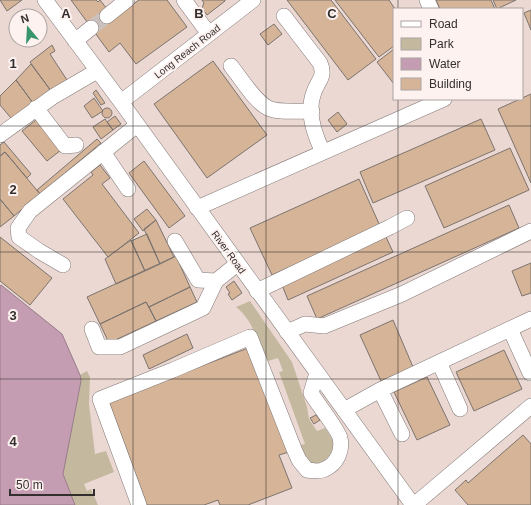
<svg xmlns="http://www.w3.org/2000/svg" width="531" height="505" font-family="Helvetica,sans-serif">
<rect width="100%" height="100%" fill="#f0e5e2"/>
<path fill="#ebd8d3" fill-rule="evenodd" d="M0,0H531V505H75L62,334L0,286ZM394,9H522V99H394ZM16,16H40V40H16Z"/>
<path fill="#c4b99f" d="M1,285L62,334L80,375L87,371L90,377L89,404L95,454L106,451L114,472L84,484L87,491L91,489L98,505H62L0,286Z
M250,301L292,362L307,407L309,419L317,431L325,428C327,431 330,435 332,439C338,455 315,474 304,457C302,454 301,449 300,445L305,444L279,372L283,371L278,358L265,362C258,342 253,320 236,307Z"/>
<path fill="#c59db2" stroke="#997c8a" d="M1,285L62,334L80,375L81,381L63,474L75,505H0V286Z"/>
<path fill="#d6b498" stroke="#7b746f" d="M0,0H22L7,11Z
M71,0H96L98,2L100,0L107,9L110,21L139,0H167L187,27L136,64L120,43L109,52Z
M202,0H225V1L207,15L202,8L204,3Z
M287,0H331L376,59L348,80Z
M335,0H389L395,9H394V46L379,57Z
M436,0H491L495,9H440Z
M493,0H516L497,9Z
M531,10V30L524,13Z
M274,24L282,34L268,45L260,34Z
M52,45L55,51L50,54L67,80L51,91L30,62Z
M394,49V84L377,62Z
M213,61L267,135L207,178L154,104Z
M31,64L51,91L33,103L16,80Z
M16,80L33,103L11,118L0,105V96Z
M96,90L105,103L101,105L93,93Z
M531,94V183L498,109Z
M94,98L103,111L92,118L84,106Z
M102 113a5 5 0 1 1 10 0a5 5 0 1 1-10 0Z
M338,112L347,124L337,132L328,120Z
M115,116L121,124L113,130L107,122Z
M105,119L113,130L101,139L93,127Z
M481,119L495,150L373,203L360,172Z
M36,120L61,150L47,161L22,131Z
M97,139L101,143L40,194L37,190Z
M4,142L31,174L27,178L5,152L0,156V145Z
M510,148L529,190L444,228L425,186Z
M5,152L40,194L14,216L0,199V156Z
M144,161L185,216L169,228L129,173Z
M100,165L110,178L102,184L139,233L108,257L63,199L93,175L91,172Z
M359,179L380,226L272,275L250,228Z
M0,199L14,216L0,227Z
M509,205L519,228L317,319L307,296Z
M147,209L156,220L143,231L134,219Z
M156,220L174,257L160,264L144,229Z
M147,234L160,264L145,271L131,241Z
M0,237L52,278L30,305L0,281Z
M386,237L393,252L288,300L282,285Z
M131,240L145,271L116,284L105,259Z
M176,256L190,287L149,307L146,302L100,324L87,297Z
M531,263V293L522,296L512,271Z
M234,281L242,293L232,300L228,294L230,293L226,287Z
M190,287L197,302L156,321L149,307Z
M146,302L156,321L109,343L100,324Z
M393,320L413,367L381,381L360,335Z
M187,334L193,348L149,369L143,355Z
M248,348L289,452L279,455L292,488L248,505H220L218,500L204,505H147L109,402Z
M504,350L522,389L474,411L456,372Z
M427,377L450,425L417,440L394,392Z
M316,415L320,420L314,424L310,418Z
M523,435L531,444V505H468L455,490L466,480L468,483Z"/>
<g fill="none" stroke-linecap="round" stroke-linejoin="round">
<path stroke="#cac1be" stroke-width="15" stroke-dasharray="15 8" stroke-linecap="butt" d="M91,28L107,16"/>
<defs>
<path id="minor" d="M45,0L121,102L413,505
M184,0L209,34
M427,0L431,9
M107,16L127,0
M284,16L320,63C326,77 318,80 314,92C306,112 314,134 323,152
M75,41L91,28
M231,66C241,78 254,101 268,108C278,113 300,111 312,111
M121,102L253,0
M36,108L65,146L76,145
M0,135L54,96L97,71
M103,152L128,189
M197,208L444,99
M175,241L198,280L216,281
M63,265L39,251L19,237L18,228L30,211L137,125
M257,291L390,227L407,218
M92,329L99,347H120L203,308L216,281L237,264
M510,329L530,373
M287,332L305,324L324,326L402,294L531,231
M439,362L460,409
M380,390L402,434
M344,410L380,390L531,319
M139,505L100,399L173,370L250,337L294,449L299,460L307,470C313,471 320,472 325,469C337,464 343,450 340,438C339,431 316,402 311,393L317,373
M414,505L531,406"/>
</defs>
<use href="#minor" stroke="#827977" stroke-width="16"/>
<use href="#minor" stroke="#fff" stroke-width="15"/>
</g>
<path fill="none" stroke="#332f2e" stroke-width="1" stroke-opacity="0.55" d="M133,0V505M266,0V505M398,0V9M398,99V505M0,126H531M0,252H531M0,379H531"/>
<g text-anchor="middle" stroke-width="4" stroke-linejoin="round" paint-order="stroke">
<g font-size="10" fill="#332f2e" stroke="#fdf2f0">
<text transform="translate(187 51) rotate(-38)" y="4">Long Reach Road</text>
<text transform="translate(229 252) rotate(54)" y="4">River Road</text>
</g>
</g>
<g font-size="13" text-anchor="middle" font-weight="bold" fill="#332f2e" stroke="#fdf2f0" stroke-width="4" stroke-linejoin="round" paint-order="stroke">
<text x="66" y="18">A</text>
<text x="199" y="18">B</text>
<text x="332" y="18">C</text>
<text x="13" y="68">1</text>
<text x="13" y="194">2</text>
<text x="13" y="320">3</text>
<text x="13" y="446">4</text>
</g>
<rect x="393" y="8" width="130" height="92" fill="#fdf2f0" stroke="#aca4a2"/>
<rect x="401" y="21" width="20" height="6" fill="#ffffff" stroke="#aca4a2"/>
<text x="429" y="28" font-size="12" fill="#332f2e">Road</text>
<rect x="401" y="38" width="20" height="12" fill="#c4b99f" stroke="#aca4a2"/>
<text x="429" y="48" font-size="12" fill="#332f2e">Park</text>
<rect x="401" y="58" width="20" height="12" fill="#c59db2" stroke="#aca4a2"/>
<text x="429" y="68" font-size="12" fill="#332f2e">Water</text>
<rect x="401" y="78" width="20" height="12" fill="#d6b498" stroke="#aca4a2"/>
<text x="429" y="88" font-size="12" fill="#332f2e">Building</text>
<g transform="translate(28 28) rotate(342)"><circle r="19" fill="#fdf2f0" stroke="#aca4a2"/>
<path d="M0-3L7 15L0 10L-7 15Z" fill="#38946a"/>
<text y="-6" font-size="11" font-weight="bold" text-anchor="middle" fill="#332f2e">N</text>
</g>
<path d="M10 489v6h84v-6" fill="none" stroke="#332f2e" stroke-width="2"/>
<text x="16" y="489" font-size="12" fill="#332f2e" stroke="#fdf2f0" stroke-width="3" paint-order="stroke">50 m</text>
</svg>
